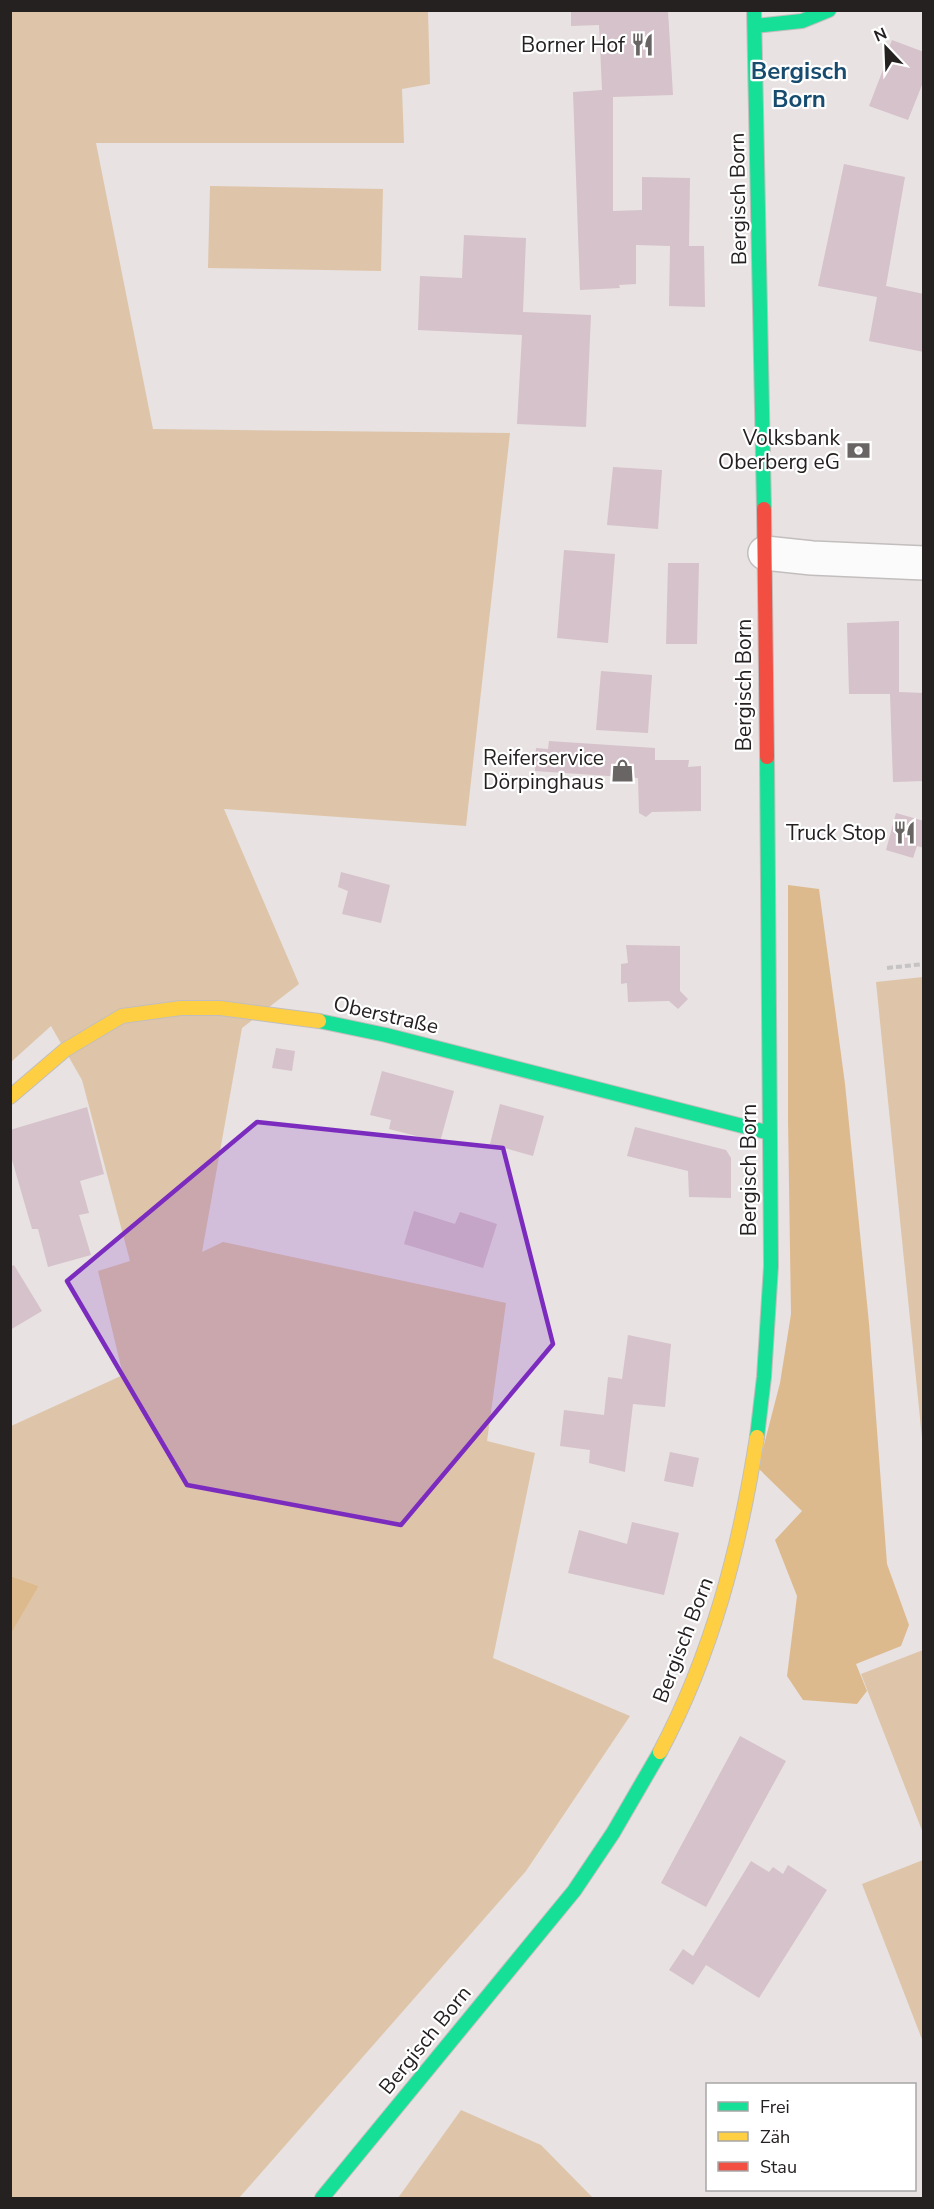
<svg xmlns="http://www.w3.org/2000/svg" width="934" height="2209" font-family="'Nunito Sans',sans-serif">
<rect width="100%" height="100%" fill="#e8e2e2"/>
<path fill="#dec5a9" d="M11,11H428L430,84L402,89L404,143H96L153,429L510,433L466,826L224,809L299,984L242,1028L202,1252L223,1242L506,1303L487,1441L535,1453L493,1658L630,1716L526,1871L239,2198H11L10,1633L39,1586L11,1576V1426L123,1375L98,1271L130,1261L82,1080L51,1026L11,1062Z
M210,186L383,189L381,271L208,268Z
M923,977H924L923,1448L876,982Z
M923,1650V1833L861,1674Z
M923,1860V2042L862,1884Z
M461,2110L541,2145L593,2198H398Z"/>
<path fill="#ddba8e" d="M788,885L819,889L845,1084L869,1323L887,1564L909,1625L901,1646L856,1664L867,1691L857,1704L803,1700L787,1676L797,1596L775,1540L802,1511L758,1468L780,1383L791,1314L788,1119Z
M11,1576L39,1586L11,1633L10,1576Z"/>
<path fill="#d6c2ca" d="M571,10H668L673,95L613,97V211L642,210V177L690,178L689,246H704L705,307L669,306L670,246L636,245V284L619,285L620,288L580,290L573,92L602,90L599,25L571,26Z
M892,40L924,52L922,74L924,80L908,120L869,106L886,62L884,60Z
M844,164L905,177L886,286L924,294V352L869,341L877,297L818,286Z
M464,235L526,238L523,312L591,315L586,427L517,424L522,335L418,330L420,276L462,278Z
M613,467L662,470L658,529L607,525Z
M564,550L615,554L608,643L557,638Z
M668,563H699L697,644H666Z
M899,621V692L924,693V781L893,782L890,694H849L847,623Z
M601,671L652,675L648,733L596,730Z
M549,741L655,748V760H689L688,767L701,766V811L652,812L646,817L639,813L638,778L535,771L536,748L548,749Z
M896,813L924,821V848L917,846L913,858L886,850Z
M341,872L390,885L381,923L342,914L348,891L338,887Z
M626,945L680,946V991L688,999L678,1009L669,1001L628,1002L627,983L621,984V964L628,963Z
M276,1048L295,1051L292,1071L272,1068Z
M382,1071L454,1091L440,1142L389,1129L391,1120L370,1115Z
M500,1104L544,1116L533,1156L490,1144Z
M87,1107L104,1174L80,1181L89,1213L79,1215L91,1255L48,1267L38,1229H32L10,1153V1130Z
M635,1127L726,1150L731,1158V1198L689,1197L688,1171L627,1156Z
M414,1211L455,1224L460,1212L497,1224L483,1268L404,1244Z
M14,1265L42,1311L10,1330V1267Z
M628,1335L671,1344L665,1407L633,1404L625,1472L589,1463L590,1450L560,1446L564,1410L604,1415L608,1377L622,1379Z
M670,1452L699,1458L693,1487L664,1481Z
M632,1522L679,1533L664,1595L568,1573L579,1530L627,1544Z
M740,1736L786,1761L706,1907L661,1883Z
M751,1861L769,1872L773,1867L783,1874L788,1865L827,1890L759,1998L706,1965L693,1985L669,1970L683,1949L693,1956Z"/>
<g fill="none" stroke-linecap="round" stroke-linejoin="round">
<defs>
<path id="street" d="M765,553L812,558L924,563"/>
<path id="fast" d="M754,10L764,509
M755,26L802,21L829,10
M319,1021L386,1035L770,1133
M757,1437L764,1377L771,1266L767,757
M322,2198L574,1891L613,1833L660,1752"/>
<path id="slow" d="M10,1097L65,1050L122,1016L181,1008H220L319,1021
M660,1752C712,1654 740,1547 757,1437"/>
<path id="jam" d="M764,509L767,757"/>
</defs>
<use href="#street" stroke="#c3bebe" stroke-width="36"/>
<use href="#fast" stroke="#c3bebe" stroke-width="16"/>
<use href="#slow" stroke="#c3bebe" stroke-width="16"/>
<use href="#jam" stroke="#c3bebe" stroke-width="16"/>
<path stroke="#c5c3c3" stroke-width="4" stroke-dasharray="6 3" stroke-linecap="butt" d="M887,968L924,964"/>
<use href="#street" stroke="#fcfbfb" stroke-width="33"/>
<use href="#fast" stroke="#16e098" stroke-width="14"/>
<use href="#slow" stroke="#ffcf43" stroke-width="14"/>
<use href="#jam" stroke="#f24e42" stroke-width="14"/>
</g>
<path fill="#7b2cbf" fill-opacity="0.2" stroke="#7b2cbf" stroke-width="4.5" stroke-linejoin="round" d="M257,1122L503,1148L553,1344L401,1525L187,1485L67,1281Z"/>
<defs>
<symbol id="restaurant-bare" viewBox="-9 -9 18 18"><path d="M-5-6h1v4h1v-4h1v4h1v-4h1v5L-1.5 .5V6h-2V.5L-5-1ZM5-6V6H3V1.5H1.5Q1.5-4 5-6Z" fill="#6a6565" stroke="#fff" stroke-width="2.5" paint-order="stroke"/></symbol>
<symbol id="bank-bare" viewBox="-9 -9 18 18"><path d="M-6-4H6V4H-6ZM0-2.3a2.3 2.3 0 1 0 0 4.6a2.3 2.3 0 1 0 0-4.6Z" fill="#6a6565" stroke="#fff" stroke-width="2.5" paint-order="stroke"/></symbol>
<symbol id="shop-bare" viewBox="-9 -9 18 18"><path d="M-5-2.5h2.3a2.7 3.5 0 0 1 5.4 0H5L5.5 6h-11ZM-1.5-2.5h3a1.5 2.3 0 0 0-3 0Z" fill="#6a6565" stroke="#fff" stroke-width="2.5" paint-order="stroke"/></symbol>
</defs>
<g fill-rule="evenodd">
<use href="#restaurant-bare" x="626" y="28" width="33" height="33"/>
<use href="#bank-bare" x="842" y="434" width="33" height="33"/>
<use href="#shop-bare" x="606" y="754" width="33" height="33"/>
<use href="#restaurant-bare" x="888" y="816" width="33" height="33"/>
</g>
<g text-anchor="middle" stroke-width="4.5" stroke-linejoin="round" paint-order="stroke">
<g font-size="21" fill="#262121" stroke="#fff" text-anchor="end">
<text x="625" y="52">Borner Hof</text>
<text x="840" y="445">Volksbank<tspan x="840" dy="24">Oberberg eG</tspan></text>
<text x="604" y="765">Reiferservice<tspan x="604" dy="24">Dörpinghaus</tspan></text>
<text x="886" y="840">Truck Stop</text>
</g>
<g font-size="21" fill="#262121" stroke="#fff">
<text transform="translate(738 199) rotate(-91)" y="7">Bergisch Born</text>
<text transform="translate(744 685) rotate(-90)" y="7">Bergisch Born</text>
<text transform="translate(386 1015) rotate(13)" y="7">Oberstraße</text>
<text transform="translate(749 1170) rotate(-90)" y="7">Bergisch Born</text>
<text transform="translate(683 1640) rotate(-69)" y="7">Bergisch Born</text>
<text transform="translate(425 2040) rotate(-51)" y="7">Bergisch Born</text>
</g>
<g font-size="24" font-weight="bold" fill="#174c6f" stroke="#fff">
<text x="799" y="79">Bergisch<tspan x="799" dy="28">Born</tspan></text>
</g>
</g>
<rect width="934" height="2209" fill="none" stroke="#262121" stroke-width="24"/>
<rect x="706" y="2083" width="210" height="108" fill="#ffffff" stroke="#a8a6a6" stroke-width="1.5"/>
<rect x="718" y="2102" width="30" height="9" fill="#16e098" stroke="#a8a6a6" stroke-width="1.5"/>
<text x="760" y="2113" font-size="18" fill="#262121">Frei</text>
<rect x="718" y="2132" width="30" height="9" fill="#ffcf43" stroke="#a8a6a6" stroke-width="1.5"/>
<text x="760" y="2143" font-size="18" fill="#262121">Zäh</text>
<rect x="718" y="2162" width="30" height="9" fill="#f24e42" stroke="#a8a6a6" stroke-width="1.5"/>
<text x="760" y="2173" font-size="18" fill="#262121">Stau</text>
<g transform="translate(886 48) rotate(337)" stroke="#ffffff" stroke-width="4.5" paint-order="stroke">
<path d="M0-4.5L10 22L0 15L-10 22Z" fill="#262121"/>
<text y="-9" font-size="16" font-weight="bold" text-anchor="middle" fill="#262121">N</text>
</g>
</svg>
